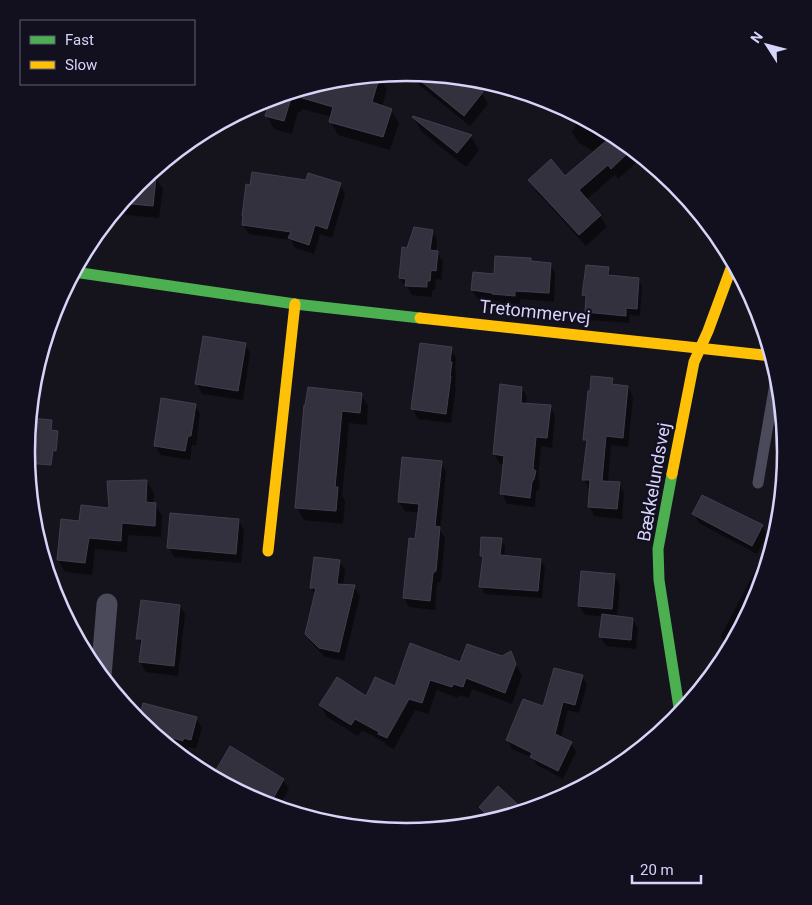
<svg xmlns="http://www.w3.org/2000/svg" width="812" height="905" font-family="Roboto,sans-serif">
<rect width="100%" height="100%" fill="#15141c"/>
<path fill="#0007" d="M404,73L477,80L474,86L482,93L488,104L470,126Z
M379,76L387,90L382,107L391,110L399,123L390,150L338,135L331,122L332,117L302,109L301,112L298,111L292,134L274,129L264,110L266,100L332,80Z
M413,117L471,136L479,150L466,167L422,132Z
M580,117L617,137L652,165L648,169L639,160L618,179L615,175L586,200L600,216L607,227L586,246L536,191L530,180L565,177L595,152L579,143L572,132Z
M147,176L155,177L163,189L159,218L126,215L120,205L138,184Z
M340,184L345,194L332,238L320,234L314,254L295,248L291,240L249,234L243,225Z
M432,231L437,240L436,252H437L443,262L441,280L436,279L435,290H432V297L412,295L408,288L405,287L400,278L408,249Z
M530,259L532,263L550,264L555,273L554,302L520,299V304L499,303L498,301L478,299L472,290L474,274L495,275Z
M608,268L612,277L638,279L642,286L640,316L630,315L629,323L590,320L586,312L587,302L583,295Z
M245,344L250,353L243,400L202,394L197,384Z
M451,348L456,358L455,370L456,373L455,386L456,387L451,423L418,419L413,409Z
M612,380L616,386L628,387L633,397L628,447L611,445L608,481V482L619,483L624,493L622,519L594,516L589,506L591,489H589L584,479L588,445L584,439Z
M522,388L527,397L526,404L550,406L555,416L552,448L541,446L538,478L540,482L539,489L536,491L535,507L507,504L502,494L505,464H500L494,454Z
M361,394L368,406L367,425L349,423L342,496L345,501L343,524L304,520L297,508L306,407Z
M195,405L200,414L196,445H192L190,460L161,455L155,446Z
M441,462L446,472L440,530L445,538L441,581L437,583L435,610L409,607L404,598L417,540L419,513L405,511L399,502Z
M147,481L154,493L153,504H155L162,516L161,537L128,535L127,552L95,549L92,575L65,572L58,560L80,522L110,509Z
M694,514L762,526L767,535L757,554L699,523Z
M239,521L244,530L241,563L174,557L169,547Z
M501,539L505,547L504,557L540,560L545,567L542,598L485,594L481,586L484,560L481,555Z
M767,548L771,550L757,598L729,650L721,636Z
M339,561L345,570L343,586L354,587L360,596L344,661L325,657L312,643L306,634L315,595L311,587Z
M614,575L620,585L617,617L632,619L638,628L636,649L606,646L600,636L603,616L585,615L579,605Z
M180,606L185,615L178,676L146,672L140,662L142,646L138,639Z
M510,653L522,676L512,704L472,689L469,698L460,695L458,698L437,690L428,714L415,710L394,749L386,745L384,742L362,730L358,736L327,717L320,705L367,698L461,664L503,658Z
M582,676L587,685L579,713L568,710L561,738L571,743L576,752L563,779L537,765L533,758L512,749L507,740Z
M196,718L202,728L196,749L189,747L188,750L167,744V745L139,723Z
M231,748L283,780L289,789L282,800L305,813L308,818L260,803L213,778Z
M498,788L524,812L492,821L485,815L480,807Z"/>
<path fill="#33313e" stroke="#413f4f" d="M411,73L466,79L483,92L464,116Z
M380,75L372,102L392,109L383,137L329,122L333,107L292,95L284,121L265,116L270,99L332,80Z
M413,116L472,135L457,153L412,117Z
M613,135L632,149L611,169L608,165L579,190L601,215L579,235L528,180L551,159L565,176Z
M157,168L153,206L122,203L138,184Z
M252,172L306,180L308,173L341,183L327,229L315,225L309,245L288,238L291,232L242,225L243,216H242L246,184L250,185Z
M414,227L433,230L430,250L438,251L436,271L431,270L430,281H427V287L405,286L406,279L399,278L402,247L407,248Z
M495,256L531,258V261L551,263L549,293L515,291V296L492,294V293L471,290L473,272L494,274Z
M586,265L609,267L608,275L639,278L637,309L626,308V316L585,312L586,296L582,295Z
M203,336L246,343L238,391L195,384Z
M420,343L452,347L450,362H452L450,377L451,376L446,414L411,409Z
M591,376L613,378L612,384L628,386L623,438L606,436L602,481L620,482L617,509L588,507L590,480H582L587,440H583L588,391H590Z
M500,384L522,387L521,403L551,405L547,438L536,437L533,469L536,471L534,479L532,482L530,498L500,494L504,456L493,454Z
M308,387L362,393L360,413L342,411L335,487H338L336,511L295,508L304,405H305Z
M161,398L196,404L191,436H188L185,451L154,446Z
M30,418L52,420L51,430L58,431L56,451L53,450L51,465L27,463L26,452Z
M402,457L442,461L435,526L440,527L436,571L433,573L430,601L403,598L409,538L415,539L419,504L398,502Z
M147,480L146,502L156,503L155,526L122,523L121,541L89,538L85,563L57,560L61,519L79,521L81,505L109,508L107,481Z
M702,495L763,525L752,546L692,514Z
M170,513L239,519L236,554L167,548Z
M481,537L502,538L500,555L541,559L538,591L479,587L483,556H480Z
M314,557L340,560L337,584L355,585L339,652L319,648L305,634L316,588H310Z
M581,571L615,574L612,609L578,606Z
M141,600L180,605L174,666L139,662L142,639H136Z
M602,614L633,618L631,640L599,637Z
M410,643L460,662L467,644L502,656L511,651L516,664L505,693L466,678L463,687L453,684L452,687L430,680L422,703L409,699L387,738L378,734L379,732L355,719L351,725L319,705L337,677L366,696L375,677L395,686Z
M554,668L583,675L575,705L563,702L555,734L572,742L558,771L530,757L532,753L506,740L523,699L543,706Z
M143,703L197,717L191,740L183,738V741L162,735L161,740L138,722Z
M230,746L284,779L269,806L260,803L212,777Z
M498,786L525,811L493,821L479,807Z"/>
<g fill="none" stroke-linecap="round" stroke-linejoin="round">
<path stroke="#4a4a5b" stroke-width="11" d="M758,483L777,372"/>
<path stroke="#4a4a5b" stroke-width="21" d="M101,676L107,604"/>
<path stroke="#4caf50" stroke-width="11" d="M74,272L295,304L420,318
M672,474L658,549L659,580L680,714"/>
<path stroke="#ffc107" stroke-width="11" d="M420,318L772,356
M672,474L694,362L708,331L733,263
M268,551L295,304"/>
</g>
<g text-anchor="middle" stroke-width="4.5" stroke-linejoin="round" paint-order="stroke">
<g font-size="18" fill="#d6d4f9" stroke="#12101f">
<text transform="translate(535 312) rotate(6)" y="6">Tretommervej</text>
<text transform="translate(654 482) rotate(-80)" y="6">Bækkelundsvej</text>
</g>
</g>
<path d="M0 0H812V905H0ZM35 452a371 371 0 1 1 742 0a371 371 0 1 1-742 0Z" fill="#12101f" fill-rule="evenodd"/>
<path fill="none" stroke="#d6d4f9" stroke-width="2.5" d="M35 452a371 371 0 1 1 742 0a371 371 0 1 1-742 0Z"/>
<rect x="20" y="20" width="175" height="65" fill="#12101f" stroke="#605e76"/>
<rect x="30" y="36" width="25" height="8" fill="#4caf50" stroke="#605e76"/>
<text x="65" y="45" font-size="15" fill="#d6d4f9">Fast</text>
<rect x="30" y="61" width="25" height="8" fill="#ffc107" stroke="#605e76"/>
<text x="65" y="70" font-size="15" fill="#d6d4f9">Slow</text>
<g transform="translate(767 45) rotate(306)" stroke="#12101f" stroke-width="4" paint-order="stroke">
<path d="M0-4L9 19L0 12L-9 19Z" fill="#d6d4f9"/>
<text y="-8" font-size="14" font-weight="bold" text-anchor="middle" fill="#d6d4f9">N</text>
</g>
<path d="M632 875v8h69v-8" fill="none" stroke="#d6d4f9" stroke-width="2.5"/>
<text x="640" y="875" font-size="15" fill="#d6d4f9" stroke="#12101f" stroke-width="4" paint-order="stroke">20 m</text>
</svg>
